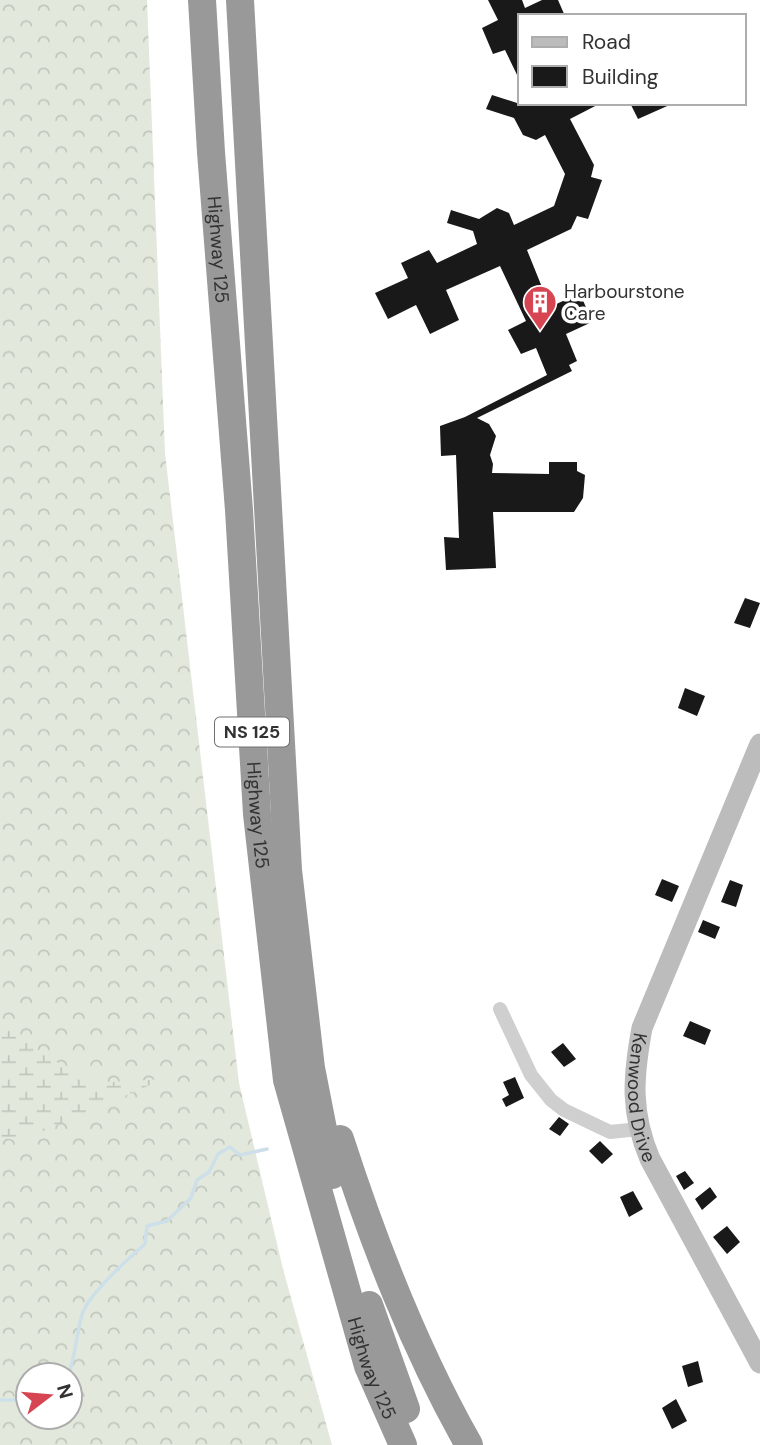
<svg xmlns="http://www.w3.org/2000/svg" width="760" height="1445" font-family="'DM Sans',sans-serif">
<defs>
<pattern id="forest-crowns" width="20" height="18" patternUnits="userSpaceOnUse" patternTransform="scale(1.75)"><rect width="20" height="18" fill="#e2e8dc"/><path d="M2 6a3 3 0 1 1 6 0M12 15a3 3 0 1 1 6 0" fill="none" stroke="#c2c7bd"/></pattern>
<pattern id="wetland-marsh" width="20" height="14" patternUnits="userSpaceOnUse" patternTransform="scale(1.75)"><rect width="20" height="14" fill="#e2e8dc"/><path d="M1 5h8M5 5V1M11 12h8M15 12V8" fill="none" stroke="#c2c7bd"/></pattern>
</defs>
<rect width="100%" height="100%" fill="#fff"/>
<path fill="url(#forest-crowns)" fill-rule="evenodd" d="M0,0H147L165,453L239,1083L283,1269L332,1445H0ZM28,1375H70V1417H28Z"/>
<path fill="url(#wetland-marsh)" d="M0,1025L49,1058L97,1083L164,1079L20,1141L0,1137Z"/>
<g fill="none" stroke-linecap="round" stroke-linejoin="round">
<path stroke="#cddfe9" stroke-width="3.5" d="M68,1375C77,1353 76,1330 83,1312C91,1292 128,1259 145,1244L147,1226L167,1221L191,1198L197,1180L209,1172L218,1154L230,1147L240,1155L267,1149
M0,1400H28"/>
</g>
<path fill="#191919" d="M488,0H522L525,8L542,0H558L565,16H520V81L505,50L493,54L482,28L498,20Z
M492,95L517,103L520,101V103H601L570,119L594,165L591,177L602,180L588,219L577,216L571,229L527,250L550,307L580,293L592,322L566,334L577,361L569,365L572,371L477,418L489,424L496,436L490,455L493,464L492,473L549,474V462H577V471L585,475L583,498L574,512H493L496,568L446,570L444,537L459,538L456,455L441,456L440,426L465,417L547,375L536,348L521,354L508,330L526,321L500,266L446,290L459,320L430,334L416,305L388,319L375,293L408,278L401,263L429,250L437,263L477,244L473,231L447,223L451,210L479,219L497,208L509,213L514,225L554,206L565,174L545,135L536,140L523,135L514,118L486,109Z
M630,103H674L638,119Z
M745,598L760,603L750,628L734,623Z
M685,688L705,696L697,716L678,708Z
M662,879L679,886L672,902L655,895Z
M730,880L743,885L736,907L721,902Z
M703,920L720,927L715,939L698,932Z
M690,1021L711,1030L705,1045L683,1036Z
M563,1043L576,1059L564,1067L551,1052Z
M515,1077L524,1098L506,1107L502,1099L509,1095L503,1082Z
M559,1117L569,1124L560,1136L549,1129Z
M600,1141L613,1154L602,1164L589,1151Z
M685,1171L694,1183L684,1190L676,1176Z
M710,1187L717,1197L702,1210L695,1199Z
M633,1191L643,1209L629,1217L620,1197Z
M727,1226L740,1242L727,1254L713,1237Z
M698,1361L703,1382L688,1387L682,1366Z
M676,1399L687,1421L672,1429L662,1408Z"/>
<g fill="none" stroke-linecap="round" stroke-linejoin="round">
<path stroke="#cfcfcf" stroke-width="14" d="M500,1009L531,1075L551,1100L564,1110L610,1132L639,1129"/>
<path stroke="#bcbcbc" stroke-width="21" id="s1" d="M760,744L642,1028C633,1077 630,1112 650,1159L760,1363"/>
<g stroke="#999" stroke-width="28">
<path id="s2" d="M202,0L211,152L239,510L257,814L287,1080L368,1366L403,1445"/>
<path d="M240,0L288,870L311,1068L332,1175"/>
<path d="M340,1139C374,1244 414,1348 469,1445"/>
<path d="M369,1305L406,1409"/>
</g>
</g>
<defs>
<symbol id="building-pin" viewBox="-11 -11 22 30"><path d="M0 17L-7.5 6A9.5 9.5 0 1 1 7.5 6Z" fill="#d74553" stroke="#fff"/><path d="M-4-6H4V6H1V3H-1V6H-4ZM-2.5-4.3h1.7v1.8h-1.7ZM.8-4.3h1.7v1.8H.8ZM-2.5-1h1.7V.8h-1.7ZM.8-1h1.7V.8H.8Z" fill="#fff"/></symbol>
</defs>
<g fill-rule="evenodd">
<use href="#building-pin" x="521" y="283" width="38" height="52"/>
</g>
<g text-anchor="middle" stroke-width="7" stroke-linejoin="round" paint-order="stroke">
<rect fill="#fff" stroke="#707070" stroke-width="2" x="215" y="717.5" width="74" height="29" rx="5"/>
<g font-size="18" font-weight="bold" fill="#323232">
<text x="252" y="738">NS 125</text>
</g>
<g font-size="19" fill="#323232" stroke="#fff">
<text dy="7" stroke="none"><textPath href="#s2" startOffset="250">Highway 125</textPath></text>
<text dy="7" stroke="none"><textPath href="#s2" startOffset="817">Highway 125</textPath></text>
<text dy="7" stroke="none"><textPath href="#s1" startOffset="378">Kenwood Drive</textPath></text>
<text dy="7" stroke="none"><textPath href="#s2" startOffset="1384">Highway 125</textPath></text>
</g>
<g font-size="19" fill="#323232" stroke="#fff" text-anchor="start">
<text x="564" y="298">Harbourstone<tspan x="564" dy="22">Care</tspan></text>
</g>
</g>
<rect x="518" y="14" width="228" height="91" fill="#ffffff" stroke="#adadad" stroke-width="2"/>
<rect x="532" y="37" width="35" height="10" fill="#bcbcbc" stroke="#adadad" stroke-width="2"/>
<text x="582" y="49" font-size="21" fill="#323232">Road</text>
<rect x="532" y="66" width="35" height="21" fill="#191919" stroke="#adadad" stroke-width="2"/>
<text x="582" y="84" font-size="21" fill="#323232">Building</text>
<g transform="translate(49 1396) rotate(74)"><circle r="33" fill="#ffffff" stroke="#adadad" stroke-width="2"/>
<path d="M0-5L12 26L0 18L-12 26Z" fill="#d74553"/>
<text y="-10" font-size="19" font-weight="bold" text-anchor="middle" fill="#323232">N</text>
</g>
</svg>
